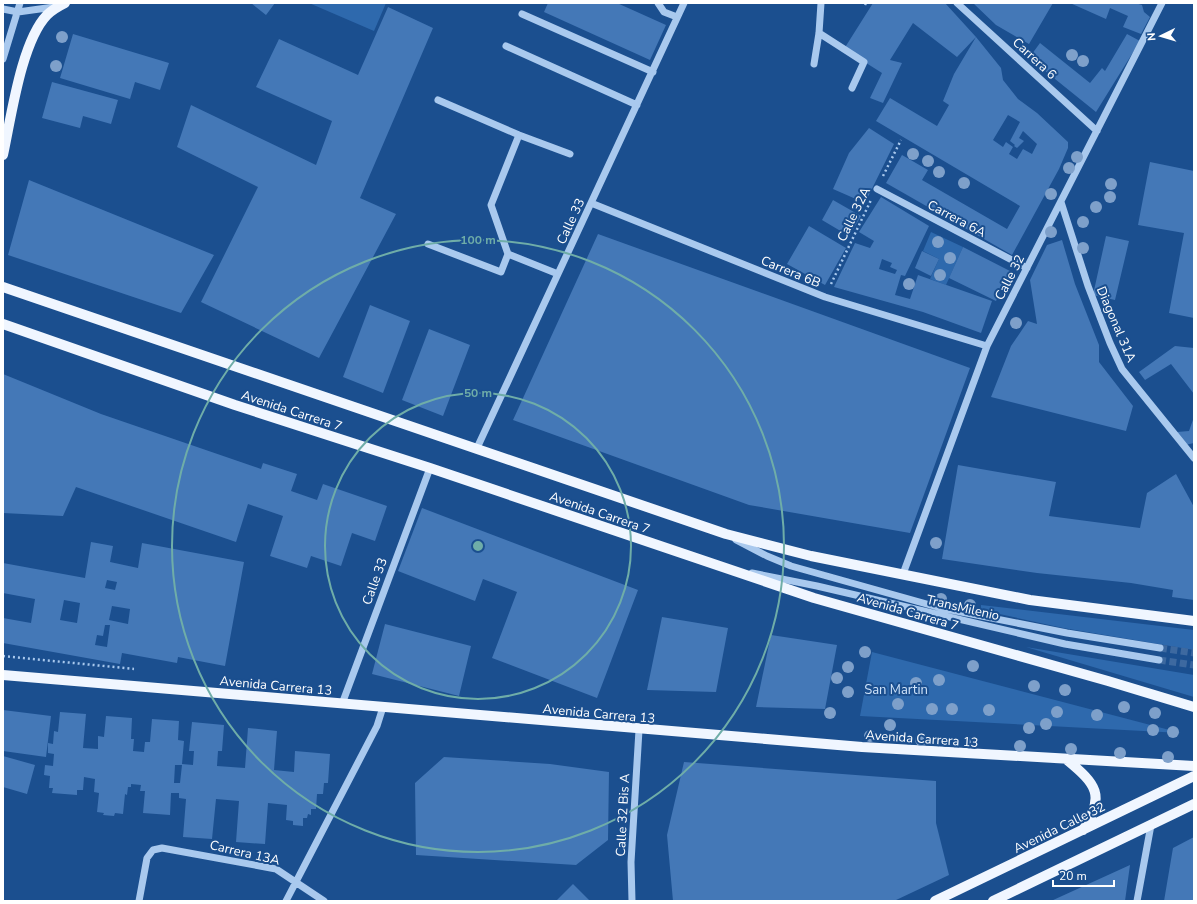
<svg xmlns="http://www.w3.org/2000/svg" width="1197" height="904" font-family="'Nunito Sans',sans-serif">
<rect width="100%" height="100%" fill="#1b4f8f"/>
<path fill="#2e69ad" d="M309,3H386L374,31Z
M931,232L963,247L946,285L930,279L939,259L923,251Z
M981,605L1194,630V650L1063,628L981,610Z
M1026,647L1194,675V697Z
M872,652L1181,733L860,716Z"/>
<path fill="#4478b7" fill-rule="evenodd" d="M251,3H275L266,15Z
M548,3H617L666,25L650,60L544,12Z
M873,3H945L976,37L957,57L913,23L890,60L902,63L883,103L870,98L882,73L844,49Z
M973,3H1053L1029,44L996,25Z
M1070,3H1135L1142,5L1144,12L1150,17L1141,34L1123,27L1128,16L1110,8L1106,19Z
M388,7L433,28L360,198L396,214L319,358L201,302L258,187L177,147L191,105L316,165L332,121L256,87L279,39L358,75Z
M73,34L169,63L160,90L135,82L130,99L60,78Z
M1127,34L1140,41L1096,112L1029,58L1040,43L1090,83L1102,68L1105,71Z
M976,37L1001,68L1003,80L1018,99L1037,113L1068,142V148L1059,169L1012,255L886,183L902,155L928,170L922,180L1007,229L1020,206L876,121L890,98L937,126L949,105L943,101L954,74ZM1008,115L1020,122L1010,141L1015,145L1014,146L1017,148L1024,141L1019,138L1023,131L1037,144L1032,154L1023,149L1017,159L1009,154L1013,147L1006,142L1003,147L993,140Z
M52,82L118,100L111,124L83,116L80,128L42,118Z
M869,128L894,144L865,203L833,189L849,153Z
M1150,162L1194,171V318L1169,313L1184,233L1138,225Z
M29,180L214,255L181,313L8,255Z
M881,197L929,226L905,276L901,275L895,295L910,299L918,275L992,301L981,333L923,312L834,287L855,243L870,248L874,241L859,232ZM882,259L892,263L890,267L897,270L895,274L879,269Z
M833,200L861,216L849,236L822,220Z
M809,226L846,248L825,285L787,264Z
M598,234L970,368L910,533L749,505L513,420Z
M1106,236L1129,241L1115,300L1093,295Z
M1062,240L1075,284L1099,345V362L1133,406L1126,431L991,397L1011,346L1028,321L1037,324L1030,280L1047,245Z
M963,247L1010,271L996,301L949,278Z
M922,251L939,259L931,276L915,268Z
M370,305L410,321L383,393L343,377Z
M429,329L470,345L443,416L402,400Z
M1175,346L1194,348V394L1171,364L1145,380L1139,372Z
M3,374L101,414L261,469L263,463L297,474L291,491L317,500L323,484L387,506L375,541L352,533L341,566L311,556L307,568L270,556L283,516L248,504L236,542L76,487L63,516L3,513Z
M1194,417V443L1185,445L1177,432L1189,431Z
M958,465L1056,482L1049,516L1140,528L1147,493L1176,474L1194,507V600L1172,597L1173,590L1131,583L1037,573L942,559Z
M422,508L638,590L597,698L492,658L517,592L483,579L475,601L398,571Z
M91,542L113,546L110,562L138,568L142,543L244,562L225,666L178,657L177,663L122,653L120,664L3,643V618L31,623L35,599L3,593V563L85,578ZM107,580L117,582L115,590L105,588ZM64,600L80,603L77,623L60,620ZM112,606L130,609L128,624L109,620ZM105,625H110L107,647L95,645L97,635L103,636Z
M662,617L728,628L716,692L647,690Z
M385,624L471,646L459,696L372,674Z
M771,635L837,645L825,709L756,707Z
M3,710L51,716L46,757L3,751Z
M60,712L86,714L83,748L98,749V736L104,737L106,716L132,718L131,739H134L133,751L144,752L145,742H150L152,719L179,721L178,740L184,741L182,764L193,765L194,751H189L192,722L224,725L222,751H218L217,766L245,768L248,728L277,731L274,770L294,772L295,751L330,754L328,783H324L323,794H317L316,809H311V815L308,814L307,818H303V826L293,825V821L286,820L287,805L268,803L265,844L236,842L239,801L216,799L212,839L183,837L186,799L179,798V793H171L170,815L143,813L145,791H140L141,785L131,784V787H128L127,795L125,794L123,814L115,813L114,816L103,815L104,813L97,812L99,793L94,792L95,779L84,777L83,790H77V795L52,793L53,788H49L50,776L44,775L45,765L53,766L54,754L48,753V743L53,744L54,731L58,732ZM175,765H182L180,783H174Z
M3,756L35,765L27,794L3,787Z
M444,757L550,764L609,772L608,840L576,865L416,855L415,783Z
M684,762L936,781V823L949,875L894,901H673L667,835Z
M1194,837V901H1164L1173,848Z
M1130,865L1125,901H1051Z
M573,884L590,901H556Z"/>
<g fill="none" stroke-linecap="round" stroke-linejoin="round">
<path stroke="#3d69a0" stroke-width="7" stroke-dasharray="7 3.5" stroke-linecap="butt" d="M1160,648L1194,653
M1159,660L1194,665"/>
<path stroke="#a9c9ee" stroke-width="2.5" stroke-dasharray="2 3" stroke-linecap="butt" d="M865,5L866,3
M883,176L901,140
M831,284L871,200
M3,656L134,669"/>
<path stroke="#a9c9ee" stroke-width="7" d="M658,3L664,12L677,17
M957,3L1097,131
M3,9L18,12L54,7
M522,14L653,72
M819,33L864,62L852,88
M506,46L637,105
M3,59L20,3
M814,64L819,33L821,3
M438,100L519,135L570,154
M877,189L1027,268
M1061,202L1088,286L1110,343L1122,369L1194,458
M591,203L825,297L987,346
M428,244L501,272L508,254L558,274
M508,254L491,205L519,135
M477,448L684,3
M736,540L767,556L791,566L941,608L1067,633L1160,648
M752,573L817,586L1065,644L1159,660
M903,574L987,346L1162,3
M342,704L430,468
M139,901L147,858L153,850L162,848L276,869L324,901
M286,901L377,726L383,707
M632,901L631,862L639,730
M1137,901L1151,825"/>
<path stroke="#f0f6ff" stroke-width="10" d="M3,155C11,119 21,42 47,15C52,10 59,6 65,3
M3,287L726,534L811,556L1030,600L1194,621
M3,324L235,405L430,468L814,598L1108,681L1194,707
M3,675L862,747L1194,766
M1067,760C1096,784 1106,795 1083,830
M935,901L1194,776
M993,901L1194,804"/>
</g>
<g fill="#7ea0ca">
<circle cx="62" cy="37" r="6"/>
<circle cx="1072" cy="55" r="6"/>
<circle cx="1083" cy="61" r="6"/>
<circle cx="56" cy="66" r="6"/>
<circle cx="913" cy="154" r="6"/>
<circle cx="1077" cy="157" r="6"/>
<circle cx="928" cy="161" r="6"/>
<circle cx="1069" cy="168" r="6"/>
<circle cx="939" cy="172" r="6"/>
<circle cx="964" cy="183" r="6"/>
<circle cx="1111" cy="184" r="6"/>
<circle cx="1051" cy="194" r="6"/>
<circle cx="1110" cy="197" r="6"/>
<circle cx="1096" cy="207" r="6"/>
<circle cx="1083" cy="222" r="6"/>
<circle cx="1051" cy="232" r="6"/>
<circle cx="938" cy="242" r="6"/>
<circle cx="1083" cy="248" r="6"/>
<circle cx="950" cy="258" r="6"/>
<circle cx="940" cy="275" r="6"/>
<circle cx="909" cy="284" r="6"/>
<circle cx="1016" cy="323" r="6"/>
<circle cx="936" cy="543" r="6"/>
<circle cx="941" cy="599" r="6"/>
<circle cx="970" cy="605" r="6"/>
<circle cx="865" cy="652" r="6"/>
<circle cx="973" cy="666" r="6"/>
<circle cx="848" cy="667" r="6"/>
<circle cx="837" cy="678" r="6"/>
<circle cx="939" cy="680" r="6"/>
<circle cx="916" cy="683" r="6"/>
<circle cx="1034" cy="686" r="6"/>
<circle cx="1065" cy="690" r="6"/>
<circle cx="848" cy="692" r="6"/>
<circle cx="898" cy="704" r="6"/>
<circle cx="1124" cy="707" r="6"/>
<circle cx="932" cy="709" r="6"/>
<circle cx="952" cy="709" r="6"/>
<circle cx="989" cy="710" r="6"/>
<circle cx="1057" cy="712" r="6"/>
<circle cx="830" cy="713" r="6"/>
<circle cx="1155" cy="713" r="6"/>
<circle cx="1097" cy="715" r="6"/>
<circle cx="1046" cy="724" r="6"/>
<circle cx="890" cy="725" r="6"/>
<circle cx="1029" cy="728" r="6"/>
<circle cx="1153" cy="730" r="6"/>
<circle cx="1173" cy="732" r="6"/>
<circle cx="870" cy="736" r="6"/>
<circle cx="921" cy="740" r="6"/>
<circle cx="971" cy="743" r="6"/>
<circle cx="1020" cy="746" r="6"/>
<circle cx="1071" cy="749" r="6"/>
<circle cx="1120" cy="753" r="6"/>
<circle cx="1168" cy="757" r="6"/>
</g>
<g fill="none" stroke="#6fada8" stroke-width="2">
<circle cx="478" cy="546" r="153"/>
<circle cx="478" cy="546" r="306"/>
</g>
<g text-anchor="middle" stroke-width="4" stroke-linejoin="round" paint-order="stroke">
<g font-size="13" fill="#fff" stroke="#1b4f8f">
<text transform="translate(1035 58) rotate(43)" y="5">Carrera 6</text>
<text transform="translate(853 214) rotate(-64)" y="5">Calle 32A</text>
<text transform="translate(957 218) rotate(28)" y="5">Carrera 6A</text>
<text transform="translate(570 221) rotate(-65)" y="5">Calle 33</text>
<text transform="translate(791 271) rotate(22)" y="5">Carrera 6B</text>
<text transform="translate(1009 277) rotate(-63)" y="5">Calle 32</text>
<text transform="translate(1117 324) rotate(67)" y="5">Diagonal 31A</text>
<text transform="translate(292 410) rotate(18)" y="5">Avenida Carrera 7</text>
<text transform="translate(600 512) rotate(19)" y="5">Avenida Carrera 7</text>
<text transform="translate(374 581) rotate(-70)" y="5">Calle 33</text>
<text transform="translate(963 607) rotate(13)" y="5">TransMilenio</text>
<text transform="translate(908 611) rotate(16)" y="5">Avenida Carrera 7</text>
<text transform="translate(276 685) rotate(5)" y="5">Avenida Carrera 13</text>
<text transform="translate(599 713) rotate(5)" y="5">Avenida Carrera 13</text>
<text transform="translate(922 738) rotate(4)" y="5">Avenida Carrera 13</text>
<text transform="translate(622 815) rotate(-87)" y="5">Calle 32 Bis A</text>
<text transform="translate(1059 827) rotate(-26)" y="5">Avenida Calle 32</text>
<text transform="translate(245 852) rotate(13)" y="5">Carrera 13A</text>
</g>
<g font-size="13" fill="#cfe3fa" stroke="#1b4f8f">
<text x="896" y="694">San Martin</text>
</g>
</g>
<circle cx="478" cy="546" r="6" fill="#6fada8" stroke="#1b4f8f" stroke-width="2"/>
<g font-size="12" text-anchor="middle" font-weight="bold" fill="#6fada8" stroke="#1b4f8f" stroke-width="4" stroke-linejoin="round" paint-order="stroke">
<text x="478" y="244">100 m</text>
<text x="478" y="397">50 m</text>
</g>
<rect width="1197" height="904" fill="none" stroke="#ffffff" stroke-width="8"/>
<g transform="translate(1161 36) rotate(265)" stroke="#1b4f8f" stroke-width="3" paint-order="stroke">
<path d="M0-3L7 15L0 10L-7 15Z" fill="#ffffff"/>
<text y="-6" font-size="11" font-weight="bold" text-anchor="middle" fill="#ffffff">N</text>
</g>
<path d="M1053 880v6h61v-6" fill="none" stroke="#ffffff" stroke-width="2"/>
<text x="1059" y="880" font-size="12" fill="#ffffff" stroke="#1b4f8f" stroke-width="3" paint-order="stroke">20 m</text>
</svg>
